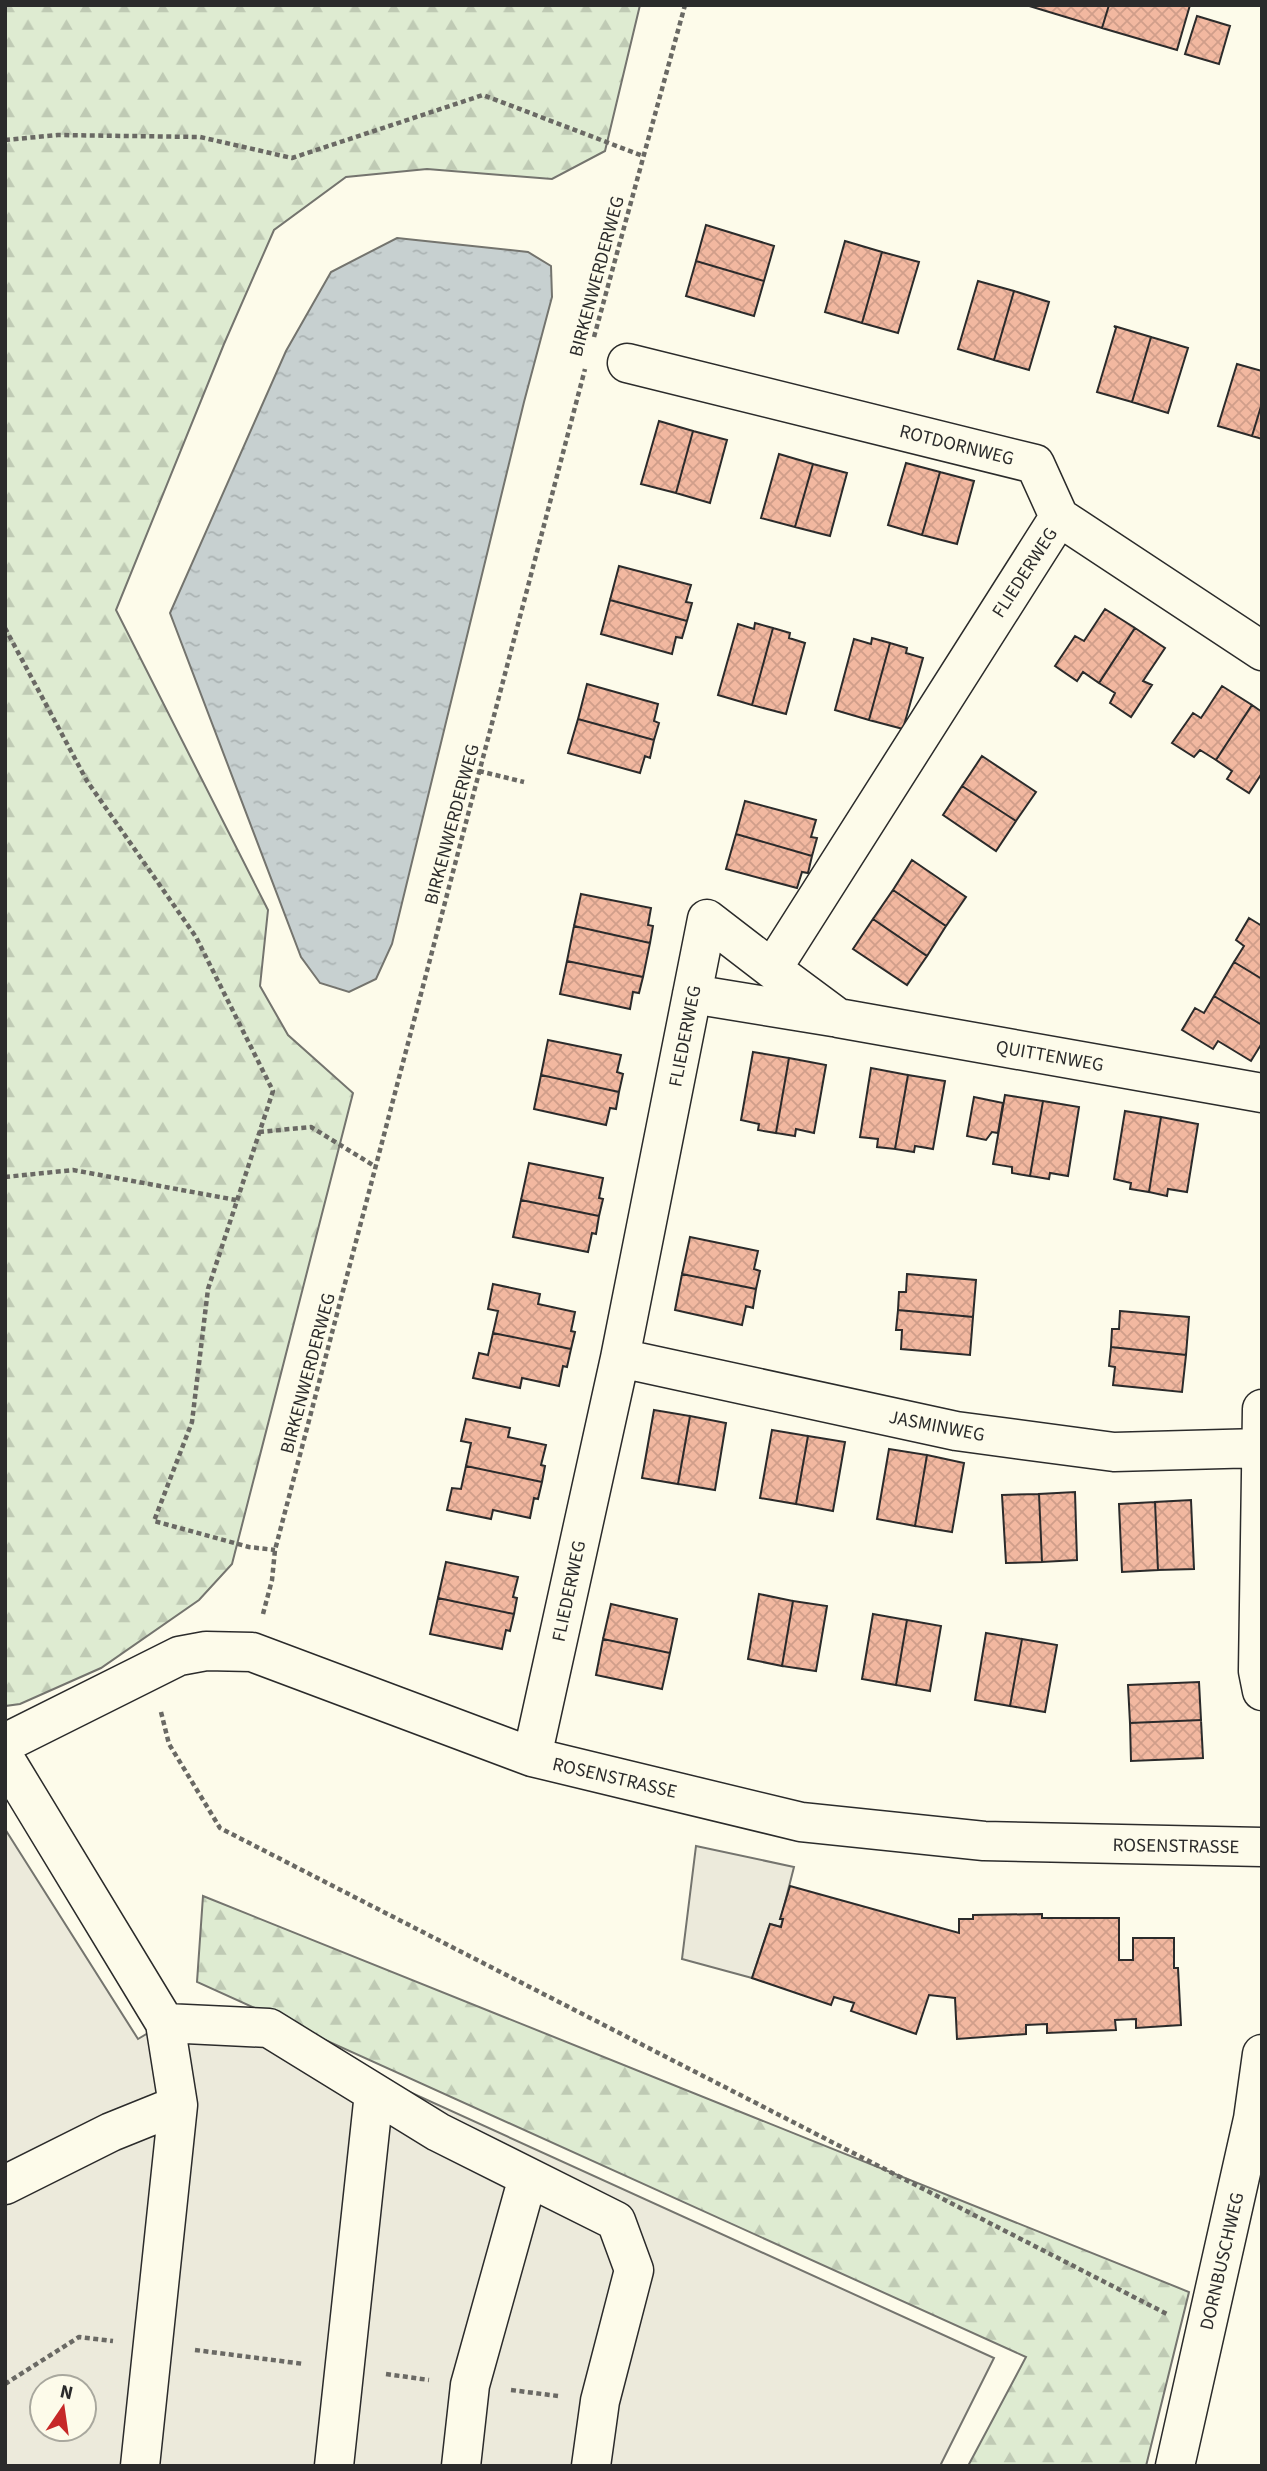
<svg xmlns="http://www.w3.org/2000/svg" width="1267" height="2471" font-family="'Source Sans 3',sans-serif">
<defs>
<pattern id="forest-firs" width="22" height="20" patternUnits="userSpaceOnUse" patternTransform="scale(1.75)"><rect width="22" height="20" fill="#deebd1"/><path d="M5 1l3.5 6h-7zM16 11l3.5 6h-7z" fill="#bfcab4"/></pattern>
<pattern id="water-ripples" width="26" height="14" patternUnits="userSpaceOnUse" patternTransform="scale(1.75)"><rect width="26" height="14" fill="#c7d0d0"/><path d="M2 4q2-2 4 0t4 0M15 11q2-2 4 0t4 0" fill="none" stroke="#abb3b3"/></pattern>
<pattern id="building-cross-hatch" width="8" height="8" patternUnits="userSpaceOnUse" patternTransform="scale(1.75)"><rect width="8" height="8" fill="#f2b8a0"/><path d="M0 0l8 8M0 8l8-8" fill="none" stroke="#d09e8a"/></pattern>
</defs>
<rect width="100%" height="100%" fill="#fdfbea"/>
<path fill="url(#forest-firs)" stroke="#74746e" stroke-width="2" d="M5,5H640L605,151L552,179L427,169L346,177L274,230L224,344L116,610L268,910L260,986L288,1035L353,1093L232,1564L199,1600L101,1668L20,1704L5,1706Z
M203,1896L1189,2292L1146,2466H968L1026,2357L197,1982Z"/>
<path fill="#eceadb" stroke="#74746e" stroke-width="2" fill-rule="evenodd" d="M5,1829L138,2039L165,2023L269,2028L994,2358L940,2466H5ZM42,2387H84V2429H42Z
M696,1846L794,1867L781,1918L783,1919L781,1927L770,1924L752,1978L682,1959Z"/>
<path fill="url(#water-ripples)" stroke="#74746e" stroke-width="2" d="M397,238L528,252L551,266L552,297L524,402L392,944L376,979L349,992L320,983L301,957L170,613L286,351L331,272Z"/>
<path fill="url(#building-cross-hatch)" stroke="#2b2b2b" stroke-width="2" d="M1026,5H1109L1102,28Z
M1109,5H1190L1177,50L1102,28Z
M1197,16L1230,26L1219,64L1185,54Z
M706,225L774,246L764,281L696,261Z
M845,241L882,252L862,323L825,312Z
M882,252L919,262L898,333L862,323Z
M696,261L764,281L754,316L686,296Z
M978,281L1014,291L994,360L958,349Z
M1014,291L1049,302L1029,370L994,360Z
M1114,326L1151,337L1132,402L1097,392L1116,328Z
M1151,337L1188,348L1168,413L1132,402Z
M1237,364L1262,371V403L1252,436L1218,426Z
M1262,403V439L1252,436Z
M659,421L693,431L676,493L641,484Z
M693,431L727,440L710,503L676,493Z
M779,454L813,464L795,527L761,518Z
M906,463L940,472L922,535L888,525Z
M813,464L847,473L830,536L795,527Z
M940,472L974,481L957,544L922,535Z
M619,566L691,585L686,602L692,603L687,621L610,600Z
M610,600L687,621L682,638L676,637L672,654L601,634Z
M1105,609L1135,628L1099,683L1083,672L1077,681L1055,666L1075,636L1084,641Z
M755,623L773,628L752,705L718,695L738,624L754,629Z
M773,628L790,633L789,638L805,643L786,714L752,705Z
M1135,628L1165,648L1143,681L1152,685L1131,717L1110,703L1115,693L1099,683Z
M872,638L890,643L869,720L835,710L854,639L871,644Z
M890,643L907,648L906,653L923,658L903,729L869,720Z
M587,684L658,704L654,721L659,723L654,740L578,719Z
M1222,686L1252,705L1216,760L1200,750L1194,757L1172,743L1193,713L1201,718Z
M1252,705L1262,712V773L1249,793L1227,779L1232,771L1216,760Z
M578,719L654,740L650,758L645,756L640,773L568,753Z
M982,756L1036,792L1016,821L962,786Z
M962,786L1016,821L996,851L943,815Z
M745,801L816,820L811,837L817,838L812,856L736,834Z
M736,834L812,856L808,873L802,872L797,888L726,869Z
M912,860L966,897L946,926L893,890Z
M893,890L946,926L927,956L873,919Z
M581,894L651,908L648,925L653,926L650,943L574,926Z
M1249,918L1262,926V979L1234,962L1244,946L1236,940Z
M873,919L927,956L907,985L853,949Z
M574,926L650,943L643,977L567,961Z
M567,961L643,977L639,993L633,992L630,1009L560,994Z
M1234,962L1262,979V1025L1214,996Z
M1214,996L1262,1025V1043L1251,1061L1218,1041L1213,1049L1182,1030L1195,1008L1204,1013Z
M548,1040L621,1055L617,1072L623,1074L619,1092L541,1075Z
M753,1052L789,1058L776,1133L758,1130L759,1124L741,1120Z
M789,1058L826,1065L814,1133L796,1129L795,1136L776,1133Z
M871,1068L908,1075L895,1149L877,1147L878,1139L860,1137Z
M541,1075L619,1092L616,1109L610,1108L606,1125L534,1109Z
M908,1075L945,1081L933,1149L915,1146L914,1152L895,1149Z
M1005,1095L1043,1101L1030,1176L1012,1173V1167L993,1164Z
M974,1097L1003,1103L998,1133L992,1132L986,1140L967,1136Z
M1043,1101L1079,1107L1068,1176L1050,1173L1049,1179L1030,1176Z
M1125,1111L1161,1117L1149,1192L1130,1189L1131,1183L1114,1179Z
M1161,1117L1198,1124L1187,1192L1168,1189L1167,1196L1149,1192Z
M529,1163L603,1178L599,1198L603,1199L599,1216L521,1200Z
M521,1200L599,1216L596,1234L592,1233L588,1252L513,1237Z
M690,1237L758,1251L754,1269L760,1271L756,1289L682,1274Z
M682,1274L756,1289L753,1308L746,1306L742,1325L675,1310Z
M907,1274L976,1280L973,1317L898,1310L899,1292H906Z
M493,1284L540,1294L538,1304L575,1312L571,1331L575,1332L571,1349L493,1333L498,1311L488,1309Z
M898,1310L973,1317L970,1355L901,1349L902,1330H896Z
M1120,1311L1189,1317L1186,1355L1111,1347L1112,1329H1119Z
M493,1333L571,1349L567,1367L563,1366L559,1386L522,1378L520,1388L473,1378L479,1353L488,1355Z
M1111,1347L1186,1355L1182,1392L1113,1385L1115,1367L1109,1366Z
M654,1410L690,1416L678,1484L642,1478Z
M690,1416L726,1423L715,1490L678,1484Z
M466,1419L510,1428L508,1437L546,1445L541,1465L545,1466L542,1482L466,1466L471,1443L461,1441Z
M772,1430L808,1436L796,1504L760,1498Z
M808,1436L845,1442L833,1511L796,1504Z
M889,1449L927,1455L915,1526L877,1519Z
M927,1455L964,1463L952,1532L915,1526Z
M466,1466L542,1482L538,1499L534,1498L530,1518L493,1510L491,1519L447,1510L452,1488L461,1489Z
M1075,1492L1077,1560L1042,1562L1039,1494Z
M1039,1494L1042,1562L1006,1563L1002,1495Z
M1191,1500L1194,1569L1158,1570L1155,1502Z
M1155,1502L1158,1570L1122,1572L1119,1504Z
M446,1562L518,1577L513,1597L517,1598L514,1614L438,1598Z
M759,1594L793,1601L782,1666L748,1659Z
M438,1598L514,1614L510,1631L506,1630L502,1649L430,1634Z
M793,1601L827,1606L816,1671L782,1666Z
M611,1604L677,1619L670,1653L603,1639Z
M873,1614L907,1620L896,1685L862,1679Z
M907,1620L941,1626L930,1691L896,1685Z
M986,1633L1022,1639L1010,1706L975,1700Z
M603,1639L670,1653L662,1689L596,1675Z
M1022,1639L1057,1645L1045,1712L1010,1706Z
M1199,1682L1201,1720L1130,1723L1128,1685Z
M1201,1720L1203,1758L1131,1761L1130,1723Z
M790,1886L959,1933V1919H973V1915L1042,1914V1918H1119V1960H1133V1938H1174V1968H1178L1181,2025L1136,2028V2019L1115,2020L1116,2030L1047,2033V2024L1026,2025V2034L957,2039L955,1998L929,1995L916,2034L851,2011L854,2003L834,1997L831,2005L752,1978L770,1924L781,1927L783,1919H780Z"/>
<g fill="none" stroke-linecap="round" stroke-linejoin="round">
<defs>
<path id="minor" d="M627,363L1035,464L1059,517L1262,651
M772,969L838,1018L1262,1093
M692,994L833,1017
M620,1358L956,1431L1114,1452L1260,1448
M1262,1409L1258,1671L1262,1691
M5,1743L179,1656L206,1651L252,1652L532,1757L801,1822L984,1841L1262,1847
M532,1757L620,1358L707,919L772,969L1059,517
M5,1759L165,2023L178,2105L140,2466
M165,2023L269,2028L438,2132L616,2221L634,2270L600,2401L591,2466
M5,2185L111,2132L178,2105
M334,2466L374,2093
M461,2466L470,2385L528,2177
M1175,2466L1253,2119L1262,2054"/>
</defs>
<use href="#minor" stroke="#2b2b2b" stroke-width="41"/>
<path stroke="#6a6964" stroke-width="4.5" stroke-dasharray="5 3.5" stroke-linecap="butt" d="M5,140L58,135L200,137L292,158L483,95L643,156
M594,337L685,5
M5,628L87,781L196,937L273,1091L208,1289L192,1422L154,1521L249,1547L275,1550
M479,771L524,782
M259,1132L311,1127L376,1167
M5,1177L73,1170L236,1200
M263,1614L272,1580L275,1550L585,369
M161,1712L169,1744L220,1828L1167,2314
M195,2350L304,2364
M386,2374L429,2380
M5,2384L79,2337L113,2341
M511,2390L558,2396"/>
<use href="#minor" stroke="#fdfbea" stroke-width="38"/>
</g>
<g text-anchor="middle" stroke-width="5" stroke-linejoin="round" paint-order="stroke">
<g font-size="19" fill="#2b2b2b" stroke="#fdfbea">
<text transform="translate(596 276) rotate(-75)" y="7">BIRKENWERDERWEG</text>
<text transform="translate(957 444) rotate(14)" y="7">ROTDORNWEG</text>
<text transform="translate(1024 572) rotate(-57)" y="7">FLIEDERWEG</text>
<text transform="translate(451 824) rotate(-75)" y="7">BIRKENWERDERWEG</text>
<text transform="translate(684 1036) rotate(-79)" y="7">FLIEDERWEG</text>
<text transform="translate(1050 1055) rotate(10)" y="7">QUITTENWEG</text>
<text transform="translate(307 1373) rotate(-75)" y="7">BIRKENWERDERWEG</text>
<text transform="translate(937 1425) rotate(11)" y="7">JASMINWEG</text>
<text transform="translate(568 1591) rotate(-78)" y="7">FLIEDERWEG</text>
<text transform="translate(615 1777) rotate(13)" y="7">ROSENSTRASSE</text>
<text transform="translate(1176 1845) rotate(1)" y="7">ROSENSTRASSE</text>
<text transform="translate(1221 2261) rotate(-77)" y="7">DORNBUSCHWEG</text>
</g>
</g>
<rect width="1267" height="2471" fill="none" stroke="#2b2b2b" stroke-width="14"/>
<g transform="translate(63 2408) rotate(13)"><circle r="33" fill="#fdfbea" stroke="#a9a89e" stroke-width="2"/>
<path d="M0-5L12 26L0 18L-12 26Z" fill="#c62828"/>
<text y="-10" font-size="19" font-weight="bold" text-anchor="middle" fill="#2b2b2b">N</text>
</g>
</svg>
